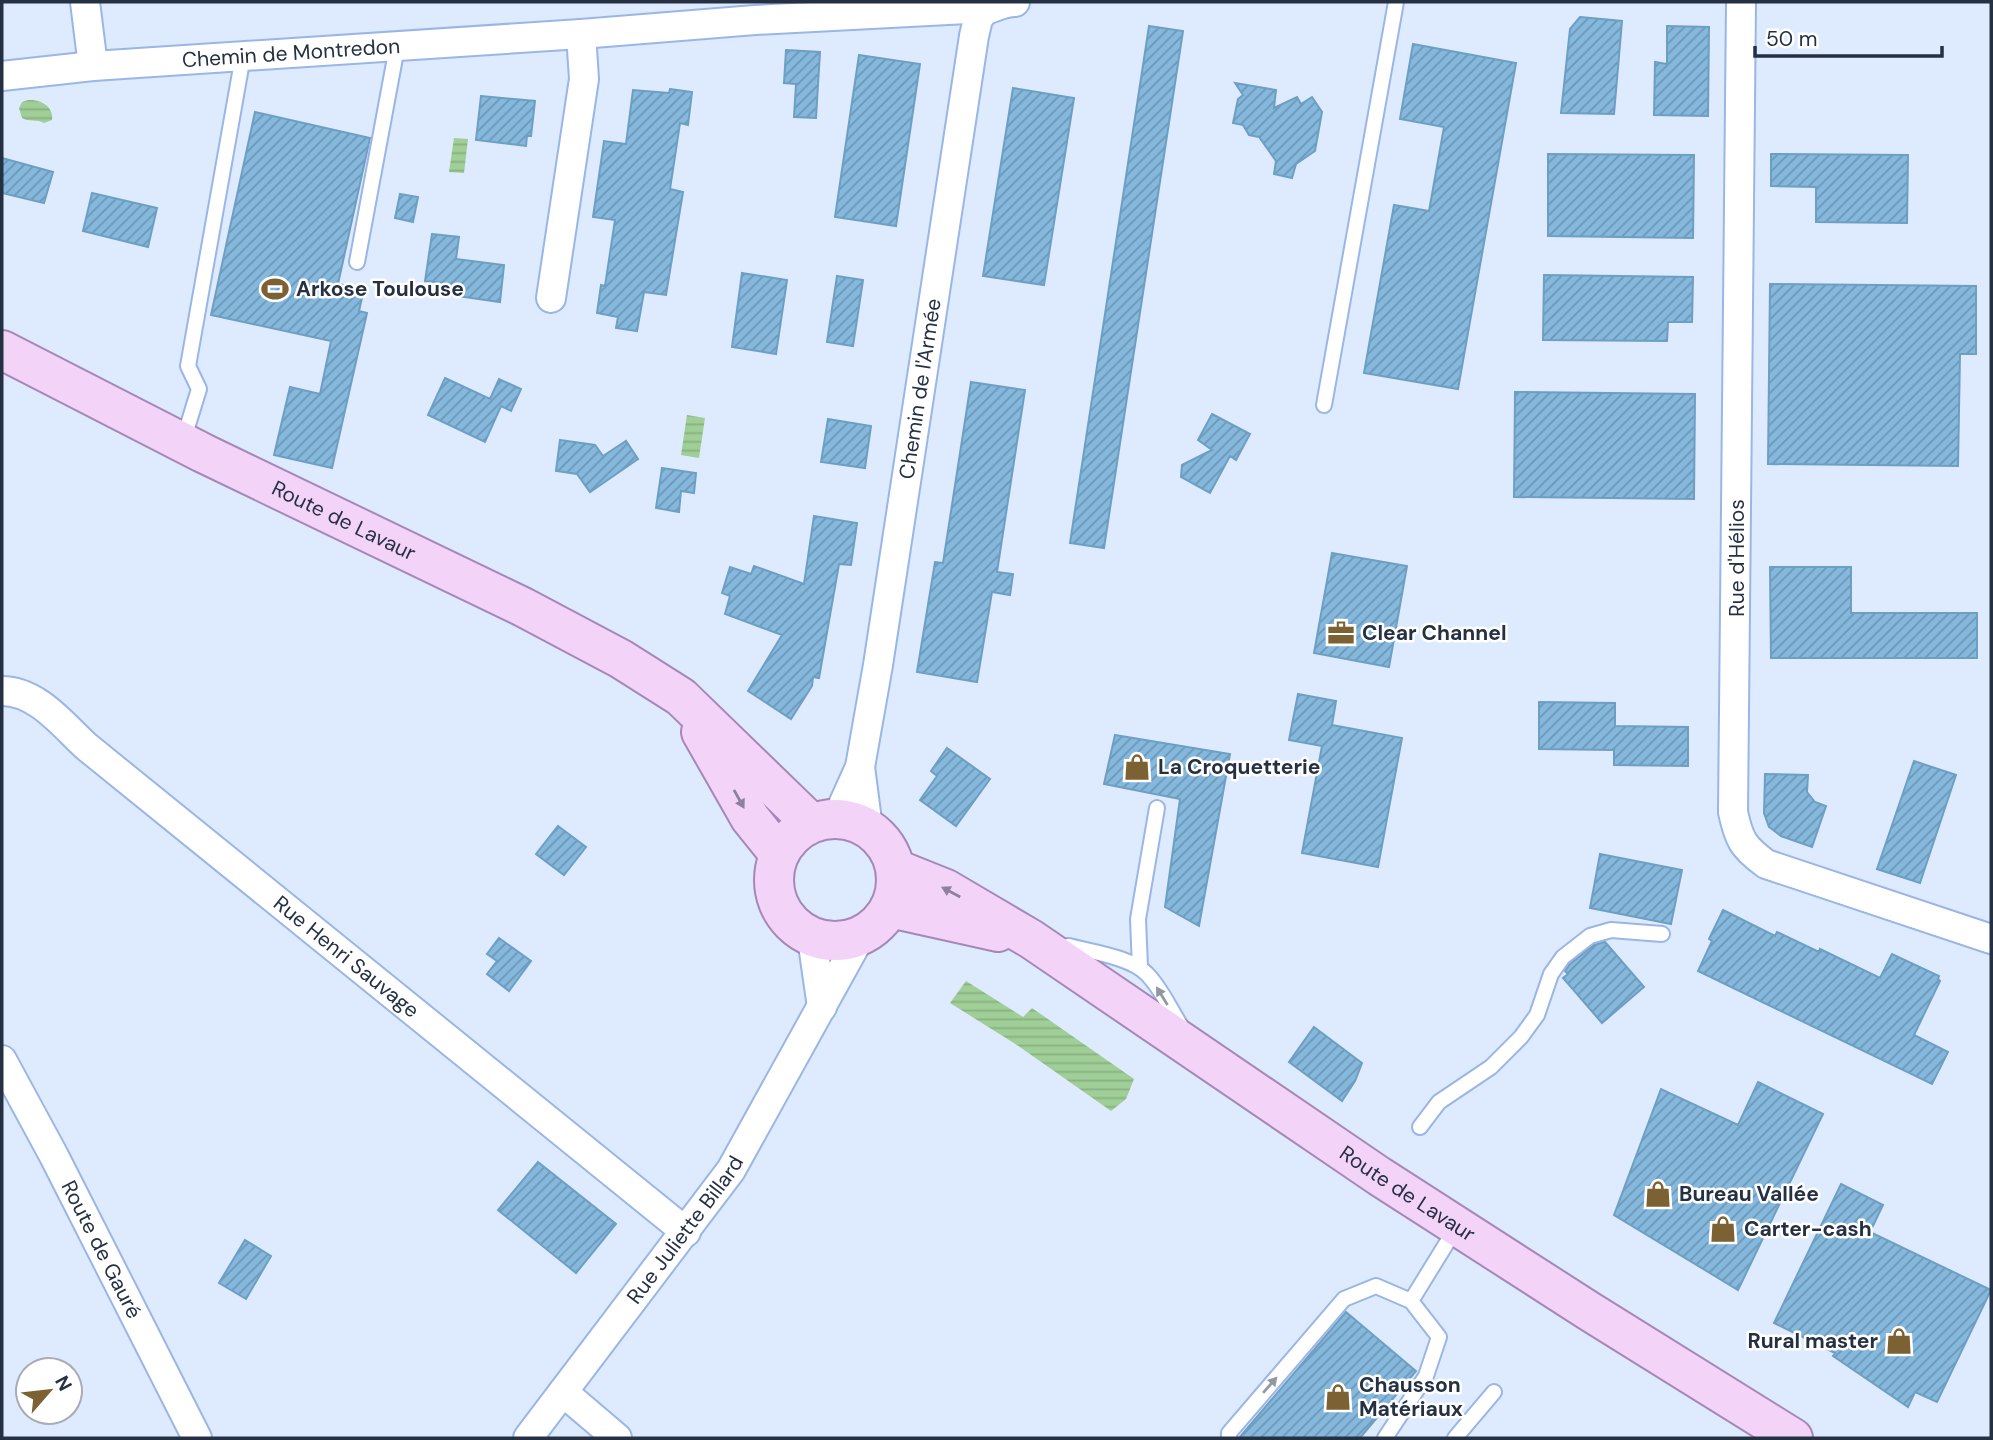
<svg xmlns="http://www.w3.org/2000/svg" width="1993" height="1440" font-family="'DM Sans',sans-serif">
<defs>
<pattern id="water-rules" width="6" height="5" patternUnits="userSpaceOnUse" patternTransform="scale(1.75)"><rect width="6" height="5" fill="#9fce96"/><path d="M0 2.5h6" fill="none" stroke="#89b182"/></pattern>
<pattern id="building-hatch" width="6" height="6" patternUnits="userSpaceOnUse" patternTransform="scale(1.75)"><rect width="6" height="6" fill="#85b8dd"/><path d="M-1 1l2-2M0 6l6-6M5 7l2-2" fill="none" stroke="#6d96b5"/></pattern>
</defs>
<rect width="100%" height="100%" fill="#deeafe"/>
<path fill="url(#water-rules)" d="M28,100C40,99 54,106 52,120L44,123C37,119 29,122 22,118L19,108L22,102Z
M454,138L468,139L464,173L449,172Z
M687,415L705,418L699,458L681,455Z
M966,981L1023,1017L1032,1008L1134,1079L1126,1099L1111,1111L1017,1045L950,1003Z"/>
<path fill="url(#building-hatch)" stroke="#6d9fc3" stroke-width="2" d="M1580,17L1622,21L1614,114L1561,113L1570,29Z
M1149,26L1183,31L1104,548L1070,543Z
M1667,26L1709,27L1708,116L1654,115L1655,62L1667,64Z
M1413,44L1516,63L1458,389L1364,373L1394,205L1429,211L1444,127L1400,119Z
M786,50L820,52L816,118L794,117L796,84L784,83Z
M859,55L920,64L896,226L835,217Z
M1235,83L1276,90L1274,108L1297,97L1301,104L1312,97L1322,112L1315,151L1296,164L1292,178L1274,174L1276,161L1259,137L1249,135L1243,125L1233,123L1238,99L1243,95Z
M1013,88L1074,98L1044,285L983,276Z
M670,89L692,92L688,125L680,123L670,189L683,192L666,295L644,292L637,331L616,328L618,317L597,313L601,285L605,286L615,220L593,217L604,141L626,144L633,90L669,93Z
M481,96L535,101L531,136H527L526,146L476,140Z
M255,112L370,138L338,284L364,289L359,311L367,313L332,468L274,455L290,387L320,394L331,341L211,315Z
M1548,154L1694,155L1693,238L1548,236Z
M1771,154L1908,155L1907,223L1816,222V187L1771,186Z
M2,158L53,172L44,203L2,193Z
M92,193L157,208L148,247L83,231Z
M400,194L418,197L413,222L395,218Z
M432,234L459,237L456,259L504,265L500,302L450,295L452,284L425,281Z
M742,273L787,280L776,354L732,347Z
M1544,275L1693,277L1692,322H1668L1667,341L1543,340Z
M837,276L863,280L853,346L827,342Z
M1770,284L1976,286V354H1960L1958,466L1768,464Z
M445,378L490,399L499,379L521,389L511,411L501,406L485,442L428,415Z
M971,382L1025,390L997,572L1013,574L1010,595L992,592L977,682L917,672L935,562L943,563Z
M1515,392L1695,394L1694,499L1514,497Z
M1212,414L1250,434L1236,460L1230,456L1210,493L1181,477L1182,465L1212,450L1198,440Z
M828,419L871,426L865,468L821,462Z
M560,440L595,445L603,456L626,441L638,459L590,492L577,474L556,471Z
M662,468L696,473L694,493L681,491L679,512L656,508Z
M814,516L857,523L851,565L839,564L819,678L813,677L812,686L791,719L748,691L782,635L725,614L730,596L722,593L730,567L751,574L754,566L804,584Z
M1332,553L1407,566L1389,667L1314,653Z
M1770,567H1851V613H1977V658H1771Z
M1298,694L1336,701L1332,725L1402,738L1378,867L1302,853L1322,746L1289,740Z
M1539,702L1615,703V726L1688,727V766L1614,765V750L1539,749Z
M1115,735L1230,754L1199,926L1165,907L1180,799L1104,784Z
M947,748L990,779L956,826L920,800L937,776L931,771Z
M1914,761L1956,775L1920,883L1877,869Z
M1765,774L1808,775L1807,792L1815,802L1826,806L1812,847L1781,836L1769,827L1764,813Z
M558,826L586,847L564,875L536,854Z
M1600,854L1682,870L1671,924L1590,908Z
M1723,910L1775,936L1777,932L1819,952L1820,949L1880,978L1892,954L1939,976L1938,979L1940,981L1914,1035L1948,1052L1932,1084L1698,971L1712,941L1709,939Z
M499,938L531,961L509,991L487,974L497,961L487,954Z
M1605,942L1644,987L1602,1023L1563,978L1568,974L1565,971L1570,964L1594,945Z
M1314,1027L1362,1063L1355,1081L1342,1101L1289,1062Z
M1758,1082L1823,1114L1738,1290L1614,1215L1661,1089L1738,1125Z
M538,1162L616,1224L576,1273L498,1210Z
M1841,1184L1883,1205L1870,1232L1991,1290L1937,1402L1915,1392L1908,1407L1833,1356L1835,1353L1774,1323Z
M245,1240L271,1256L246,1299L219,1283Z
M1346,1312L1416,1371L1360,1438H1239Z"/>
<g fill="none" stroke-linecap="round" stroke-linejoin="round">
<defs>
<path id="service" d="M357,262L397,47
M1324,405L1396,2
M183,441L199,389L188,366L243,56
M1063,947L1069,946C1091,952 1131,957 1147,974C1161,988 1170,1009 1181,1026
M1140,968L1138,919L1157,808
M1420,1127L1439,1102L1491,1067L1521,1037L1537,1015L1551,974L1563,957L1590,936L1611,930L1662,934
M1411,1301L1456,1228
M1229,1438V1433L1344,1299L1376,1286L1411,1301L1439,1337L1426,1376L1385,1438
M1455,1438L1494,1392"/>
<g id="minor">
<path d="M85,2L93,66"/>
<path d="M1741,2L1733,812C1739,840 1743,847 1766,864L1991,939"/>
<path id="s1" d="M2,76L93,66L581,34L755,20L967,9C992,14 993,3 1015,2"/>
<path d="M551,298L584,79L581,34"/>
<path id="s2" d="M2,691C37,691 63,725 87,747L686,1232"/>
<path d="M860,767L868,828"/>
<path id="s3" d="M837,818L860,767L878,665L974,36L978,19L983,12"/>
<path d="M812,938L822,1007"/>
<path id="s4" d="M2,1060L54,1156L197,1438"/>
<path d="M563,1392L617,1438"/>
<path id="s5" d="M528,1438L731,1170L860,937"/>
</g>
<g id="primary">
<path id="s6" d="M2,350L203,453L523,607L621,659L681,697L811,823"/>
<path d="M701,732L750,818L779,854"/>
<circle cx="835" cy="880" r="61"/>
<path id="s7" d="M896,869L946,889L1031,939L1379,1176L1589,1311L1793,1438"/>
<path d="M890,908L998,932"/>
</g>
</defs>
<use href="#service" stroke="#9ab6e6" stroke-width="18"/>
<use href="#minor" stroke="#9ab6e6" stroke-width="32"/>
<use href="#primary" stroke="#a688b6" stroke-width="42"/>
<use href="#service" stroke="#fff" stroke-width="14"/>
<use href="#minor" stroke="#fff" stroke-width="28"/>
<use href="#primary" stroke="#f3d4f8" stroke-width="38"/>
</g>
<defs><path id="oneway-solid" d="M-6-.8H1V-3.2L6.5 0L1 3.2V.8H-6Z" transform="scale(1.75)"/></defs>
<g fill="#8c829e">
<use href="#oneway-solid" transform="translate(739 799) rotate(61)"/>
<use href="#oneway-solid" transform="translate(951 892) rotate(-152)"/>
</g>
<g fill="#9298a1">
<use href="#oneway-solid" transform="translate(1162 996) rotate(-122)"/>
<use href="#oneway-solid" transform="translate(1270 1385) rotate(-49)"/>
</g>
<defs>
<symbol id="stadium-bare" viewBox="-9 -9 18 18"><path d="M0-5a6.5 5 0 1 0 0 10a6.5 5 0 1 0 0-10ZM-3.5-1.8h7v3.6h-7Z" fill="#7c6233" stroke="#fff" stroke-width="2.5" paint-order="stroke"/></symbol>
<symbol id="office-bare" viewBox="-9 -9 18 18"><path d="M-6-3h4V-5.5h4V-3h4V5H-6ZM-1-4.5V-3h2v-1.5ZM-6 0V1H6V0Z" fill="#7c6233" stroke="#fff" stroke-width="2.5" paint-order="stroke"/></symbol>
<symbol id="shop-bare" viewBox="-9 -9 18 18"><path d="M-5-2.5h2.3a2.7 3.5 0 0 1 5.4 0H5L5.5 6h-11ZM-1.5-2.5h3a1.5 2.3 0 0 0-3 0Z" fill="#7c6233" stroke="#fff" stroke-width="2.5" paint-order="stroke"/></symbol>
</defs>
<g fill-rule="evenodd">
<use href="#stadium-bare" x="256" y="270" width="38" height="38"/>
<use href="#office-bare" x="1322" y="614" width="38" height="38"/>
<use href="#shop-bare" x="1118" y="748" width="38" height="38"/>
<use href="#shop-bare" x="1639" y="1175" width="38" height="38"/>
<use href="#shop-bare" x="1704" y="1210" width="38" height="38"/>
<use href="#shop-bare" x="1880" y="1322" width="38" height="38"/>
<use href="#shop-bare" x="1319" y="1378" width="38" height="38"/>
</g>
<g text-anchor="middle" stroke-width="5" stroke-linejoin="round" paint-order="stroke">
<g font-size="21" fill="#253043" stroke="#fff">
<text dy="7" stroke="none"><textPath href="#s1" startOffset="290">Chemin de Montredon</textPath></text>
<text dy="7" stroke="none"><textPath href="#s3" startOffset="439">Chemin de l'Armée</textPath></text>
<text dy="7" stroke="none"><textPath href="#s6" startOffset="382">Route de Lavaur</textPath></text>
<text transform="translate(1737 558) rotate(-90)" y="7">Rue d'Hélios</text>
<text dy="7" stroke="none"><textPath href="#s2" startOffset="438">Rue Henri Sauvage</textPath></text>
<text dy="7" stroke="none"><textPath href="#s7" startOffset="607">Route de Lavaur</textPath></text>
<text dy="7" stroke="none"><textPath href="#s5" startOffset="261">Rue Juliette Billard</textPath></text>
<text dy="7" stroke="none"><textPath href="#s4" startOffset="214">Route de Gauré</textPath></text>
</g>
<g font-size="21" font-weight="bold" fill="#253043" stroke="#fff" text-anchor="start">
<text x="296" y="296">Arkose Toulouse</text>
<text x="1362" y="640">Clear Channel</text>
<text x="1158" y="774">La Croquetterie</text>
<text x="1679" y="1201">Bureau Vallée</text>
<text x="1744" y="1236">Carter-cash</text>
<text x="1878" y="1348" text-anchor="end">Rural master</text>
<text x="1359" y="1392">Chausson<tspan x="1359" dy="24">Matériaux</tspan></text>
</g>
</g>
<rect width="1993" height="1440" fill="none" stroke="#253043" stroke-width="7"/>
<g transform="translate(49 1391) rotate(62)"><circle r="33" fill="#ffffff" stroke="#a8acb4" stroke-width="2"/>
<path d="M0-5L12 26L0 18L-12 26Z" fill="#7c6233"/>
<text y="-10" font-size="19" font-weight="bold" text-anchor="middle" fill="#253043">N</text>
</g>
<path d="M1755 46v10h187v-10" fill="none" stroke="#253043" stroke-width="3.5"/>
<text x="1766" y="46" font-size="21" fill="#253043" stroke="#ffffff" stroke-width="5" paint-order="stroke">50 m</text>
</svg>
